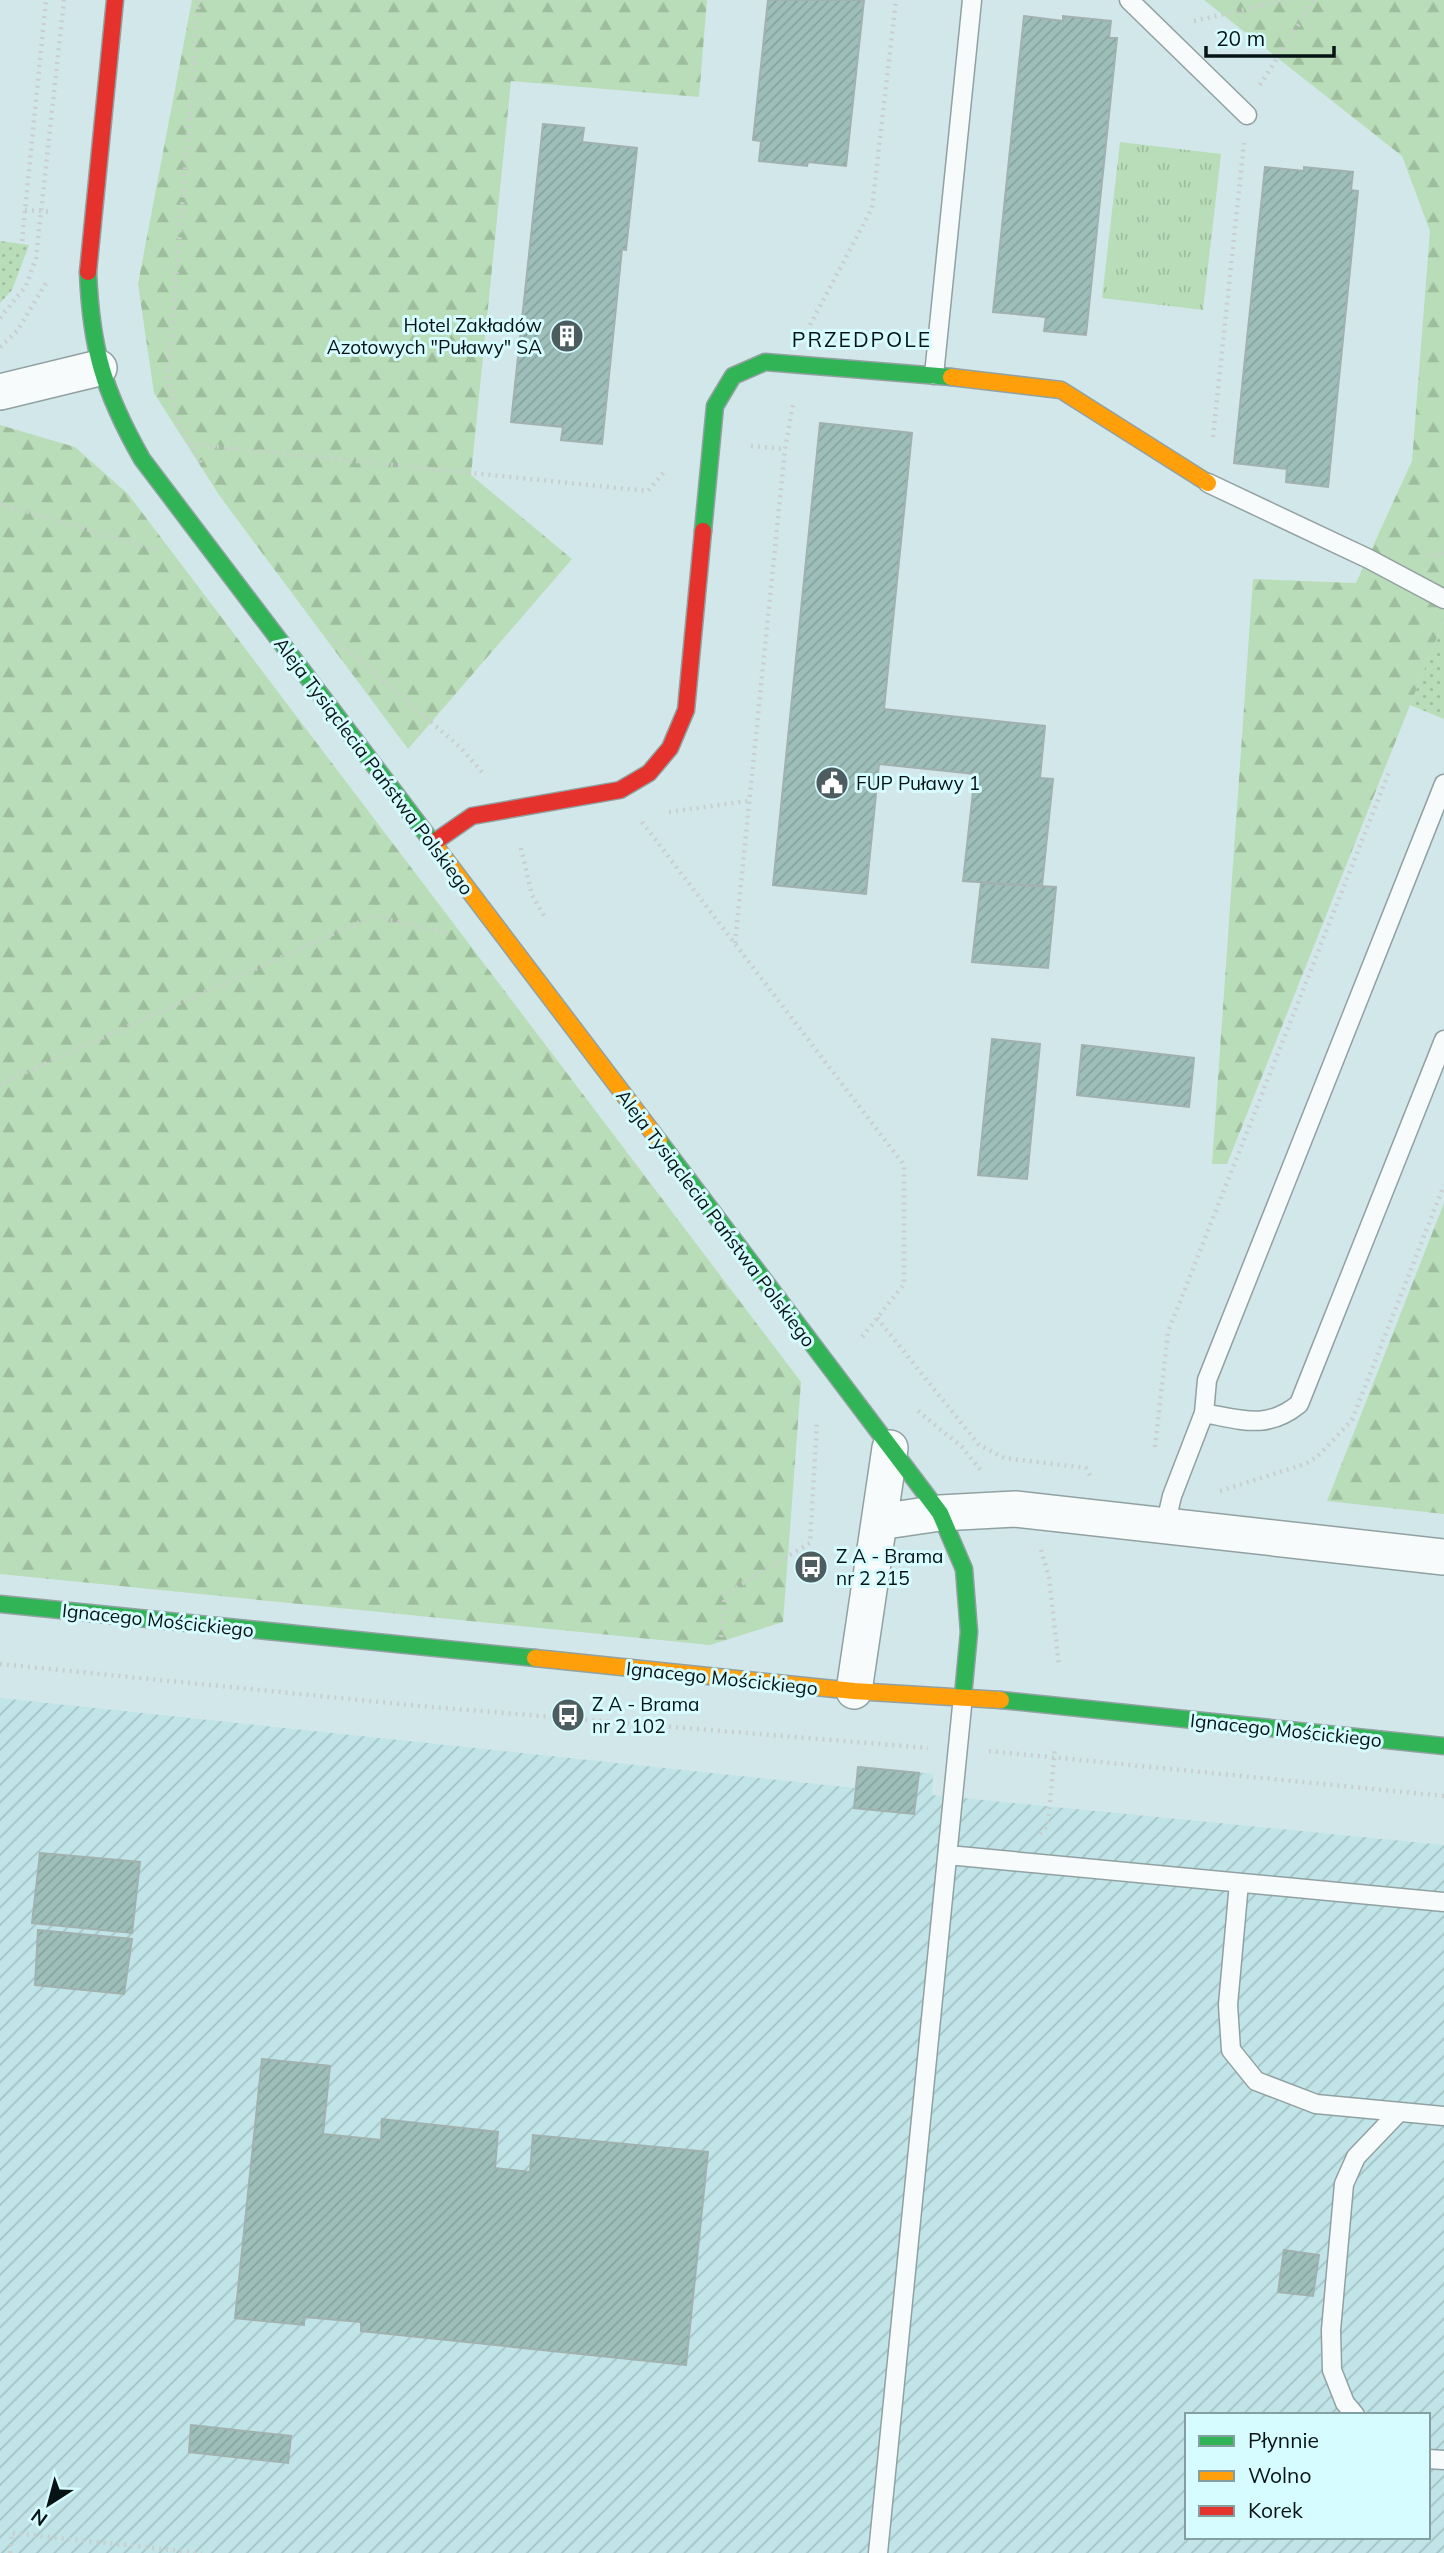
<svg xmlns="http://www.w3.org/2000/svg" width="1444" height="2553" font-family="Mulish,sans-serif">
<defs>
<pattern id="industrial-furrows" width="10" height="10" patternUnits="userSpaceOnUse" patternTransform="scale(1.75)"><rect width="10" height="10" fill="#c0e4e7"/><path d="M-1 1l2-2M0 10L10 0M9 11l2-2" fill="none" stroke="#a4c3c5"/></pattern>
<pattern id="grass-dots" width="8" height="8" patternUnits="userSpaceOnUse" patternTransform="scale(1.75)"><rect width="8" height="8" fill="#b9ddb8"/><path d="M2 2h.1M6 6h.1" fill="none" stroke="#9ebd9d" stroke-width="1.8" stroke-linecap="round"/></pattern>
<pattern id="forest-firs" width="22" height="20" patternUnits="userSpaceOnUse" patternTransform="scale(1.75)"><rect width="22" height="20" fill="#b9ddb8"/><path d="M5 1l3.5 6h-7zM16 11l3.5 6h-7z" fill="#9ebd9d"/></pattern>
<pattern id="park-tufts" width="24" height="20" patternUnits="userSpaceOnUse" patternTransform="scale(1.75)"><rect width="24" height="20" fill="#b9ddb8"/><path d="M3 7l-1-3M5 7V3M7 7l1-3M15 17l-1-3M17 17v-4M19 17l1-3" fill="none" stroke="#9ebd9d"/></pattern>
<pattern id="building-hatch" width="6" height="6" patternUnits="userSpaceOnUse" patternTransform="scale(1.75)"><rect width="6" height="6" fill="#9ebfb9"/><path d="M-1 1l2-2M0 6l6-6M5 7l2-2" fill="none" stroke="#87a39e"/></pattern>
</defs>
<rect width="100%" height="100%" fill="#d2e7e9"/>
<path fill="url(#industrial-furrows)" fill-rule="evenodd" d="M0,1698L855,1788L858,1766L933,1774L932,1795L1444,1845V2553H0ZM1187,2415H1428V2537H1187Z"/>
<path fill="url(#grass-dots)" d="M0,241L29,245L12,290L0,303Z
M1444,620V719L1410,705Z"/>
<path fill="url(#forest-firs)" d="M192,0H707L699,97L511,81L471,475L572,559L408,749L219,495L154,393L138,284Z
M1204,0H1444V620L1227,1164H1212L1253,579L1356,583L1412,461L1430,231L1402,156Z
M0,425L75,447L128,494L801,1382L783,1622L710,1645L0,1574Z
M1444,1203V1514L1327,1501Z"/>
<path fill="url(#park-tufts)" d="M1120,142L1221,154L1203,310L1102,298Z"/>
<path fill="url(#building-hatch)" stroke="#a1b1af" stroke-width="2" d="M768,0H864L846,166L808,162L807,166L759,161L761,141L753,140Z
M1024,16L1063,21V16L1111,21L1109,38H1117L1086,335L1044,331L1046,317L993,312Z
M543,124L584,128L582,142L637,148L626,250L622,249L602,444L561,440L563,427L511,422Z
M1265,167L1304,171V167L1353,172L1351,190L1358,191L1328,487L1286,482L1287,469L1234,463Z
M820,423L912,433L884,709L1045,726L1040,778L1053,779L1042,886L963,881L975,774L879,764L866,894L773,885Z
M981,883L1056,887L1048,968L972,962Z
M992,1039L1040,1044L1027,1179L978,1175Z
M1082,1045L1194,1058L1189,1107L1077,1095Z
M858,1767L919,1773L914,1814L854,1808Z
M40,1853L140,1862L132,1933L32,1923Z
M38,1930L132,1939L124,1994L35,1985Z
M262,2059L330,2066L323,2134L381,2140L382,2119L498,2132L495,2168L530,2172L533,2135L708,2152L686,2365L361,2331V2322L304,2317V2325L235,2318Z
M1284,2250L1319,2255L1313,2296L1278,2292Z
M191,2425L291,2436L288,2463L189,2452Z"/>
<g fill="none" stroke-linecap="round" stroke-linejoin="round">
<defs>
<path id="lane" d="M1129,0L1247,115
M934,375L972,0
M1208,483L1369,559L1444,599
M1204,1413C1242,1420 1267,1430 1299,1404L1444,1040
M1165,1526L1172,1496L1204,1413L1207,1380L1444,784
M948,1855L1444,1902
M1239,1883L1228,2005L1231,2050L1256,2081L1316,2104L1444,2116
M1355,2415L1345,2403L1332,2370L1331,2330L1344,2184L1356,2157L1399,2112
M1428,2459L1444,2460
M878,2553L963,1696"/>
<path id="street" d="M0,392L99,368
M879,1522L940,1513L1015,1509L1444,1557
M854,1691L890,1448"/>
<path id="fast" d="M88,272C91,349 104,392 142,459L436,847
M703,531L715,406L733,376L765,362L951,377
M659,1141L940,1513L964,1569L969,1632L963,1696
M0,1604L535,1658
M1001,1700L1444,1746"/>
<path id="slow" d="M951,377L1061,390L1208,483
M436,847L659,1141
M535,1658L854,1691L1001,1700"/>
<path id="jam" d="M88,272L115,0
M433,843L472,816L620,790L649,773L670,748L686,710L703,531"/>
</defs>
<use href="#lane" stroke="#91a1a2" stroke-width="21"/>
<use href="#street" stroke="#91a1a2" stroke-width="38"/>
<use href="#fast" stroke="#91a1a2" stroke-width="19"/>
<use href="#slow" stroke="#91a1a2" stroke-width="19"/>
<use href="#jam" stroke="#91a1a2" stroke-width="19"/>
<path stroke="#c9cecf" stroke-width="4.5" stroke-dasharray="2 5" stroke-linecap="butt" d="M199,0L168,377L179,425L203,466
M1194,21L1285,0
M1260,85L1314,0
M25,210L52,212
M22,241L46,0
M0,318L26,286L36,258L64,0
M810,325L872,208L896,0
M0,347L17,331L46,283
M1213,437L1244,143
M189,444L648,491L665,471
M751,446L785,449
M0,504L157,550
M1429,555L1444,554
M330,635L460,747L482,772
M669,812L748,801
M642,822L904,1165V1284L860,1340
M521,848L532,895L545,918
M735,943L785,449L793,404
M0,1084L373,916L448,933
M877,1318L979,1445L1004,1458L1086,1468L1092,1479
M918,1411L962,1447L982,1472
M1155,1447L1168,1332L1389,772
M1220,1491L1305,1464L1317,1457L1352,1420L1444,1185
M1041,1550L1049,1577L1059,1666
M721,1637L725,1594L810,1543L817,1421
M0,1664L420,1706L928,1748
M989,1751L1444,1796
M1040,1834L1048,1825L1055,1748
M10,2553L12,2533L202,2553"/>
<use href="#lane" stroke="#f8fbfc" stroke-width="18"/>
<use href="#street" stroke="#f8fbfc" stroke-width="35"/>
<use href="#fast" stroke="#30b455" stroke-width="16"/>
<use href="#slow" stroke="#ff9f0a" stroke-width="16"/>
<use href="#jam" stroke="#e5322d" stroke-width="16"/>
</g>
<defs>
<symbol id="building-disc" viewBox="-11 -11 22 22"><circle r="9.5" fill="#4d5d5f" stroke="#d6fcff"/><path d="M-4-6H4V6H1V3H-1V6H-4ZM-2.5-4.3h1.7v1.8h-1.7ZM.8-4.3h1.7v1.8H.8ZM-2.5-1h1.7V.8h-1.7ZM.8-1h1.7V.8H.8Z" fill="#fff"/></symbol>
<symbol id="civic-disc" viewBox="-11 -11 22 22"><circle r="9.5" fill="#4d5d5f" stroke="#d6fcff"/><path d="M-.6-6.5H3V-4.5H.6V-3L4-1V1h2V6H-6V1h2V-1L-.6-3ZM-1.2 2.5V6h2.4V2.5Z" fill="#fff"/></symbol>
<symbol id="bus-disc" viewBox="-11 -11 22 22"><circle r="9.5" fill="#4d5d5f" stroke="#d6fcff"/><path d="M-5-6H5V4H4V6H2V4H-2V6H-4V4H-5ZM-3.5-4V0h7V-4ZM-3.5 1.2v1.5H-2V1.2ZM2 1.2v1.5H3.5V1.2Z" fill="#fff"/></symbol>
</defs>
<g fill-rule="evenodd">
<use href="#building-disc" x="548" y="317" width="38" height="38"/>
<use href="#civic-disc" x="813" y="764" width="38" height="38"/>
<use href="#bus-disc" x="792" y="1548" width="38" height="38"/>
<use href="#bus-disc" x="549" y="1696" width="38" height="38"/>
</g>
<g text-anchor="middle" stroke-width="6" stroke-linejoin="round" paint-order="stroke">
<g font-size="19" fill="#061314" stroke="#d6fcff" text-anchor="start">
<text x="542" y="332" text-anchor="end">Hotel Zakładów<tspan x="542" dy="22">Azotowych "Puławy" SA</tspan></text>
<text x="856" y="790">FUP Puławy 1</text>
<text x="836" y="1563">Z A - Brama<tspan x="836" dy="22">nr 2 215</tspan></text>
<text x="592" y="1711">Z A - Brama<tspan x="592" dy="22">nr 2 102</tspan></text>
</g>
<g font-size="19" fill="#061314" stroke="#d6fcff">
<text transform="translate(374 766) rotate(53)" y="7">Aleja Tysiąclecia Państwa Polskiego</text>
<text transform="translate(716 1218) rotate(53)" y="7">Aleja Tysiąclecia Państwa Polskiego</text>
<text transform="translate(158 1620) rotate(6)" y="7">Ignacego Mościckiego</text>
<text transform="translate(722 1678) rotate(6)" y="7">Ignacego Mościckiego</text>
<text transform="translate(1286 1730) rotate(6)" y="7">Ignacego Mościckiego</text>
</g>
<g font-size="21" letter-spacing="2" fill="#061314" stroke="#d6fcff">
<text x="862" y="347">PRZEDPOLE</text>
</g>
</g>
<rect x="1185" y="2413" width="245" height="126" fill="#d6fcff" stroke="#839fa1" stroke-width="2"/>
<rect x="1199" y="2436" width="35" height="10" fill="#30b455" stroke="#839fa1" stroke-width="2"/>
<text x="1248" y="2448" font-size="21" fill="#061314">Płynnie</text>
<rect x="1199" y="2471" width="35" height="10" fill="#ff9f0a" stroke="#839fa1" stroke-width="2"/>
<text x="1248" y="2483" font-size="21" fill="#061314">Wolno</text>
<rect x="1199" y="2506" width="35" height="10" fill="#e5322d" stroke="#839fa1" stroke-width="2"/>
<text x="1248" y="2518" font-size="21" fill="#061314">Korek</text>
<g transform="translate(49 2504) rotate(216)" stroke="#d6fcff" stroke-width="5" paint-order="stroke">
<path d="M0-5L12 26L0 18L-12 26Z" fill="#061314"/>
<text y="-10" font-size="19" font-weight="bold" text-anchor="middle" fill="#061314">N</text>
</g>
<path d="M1206 46v10h128v-10" fill="none" stroke="#061314" stroke-width="3.5"/>
<text x="1216" y="46" font-size="21" fill="#061314" stroke="#d6fcff" stroke-width="5" paint-order="stroke">20 m</text>
</svg>
